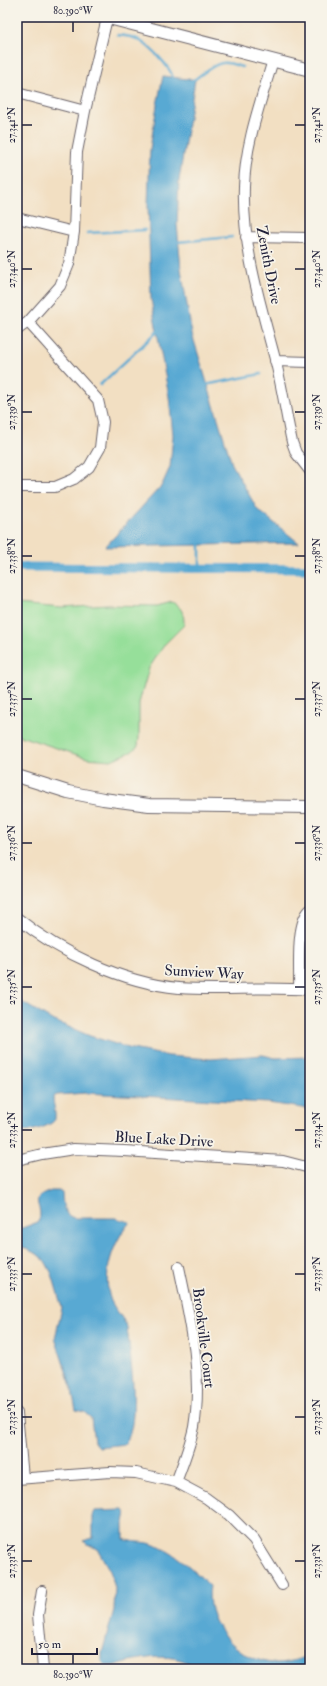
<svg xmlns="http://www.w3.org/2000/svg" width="327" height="1686" font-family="'IM FELL Double Pica',serif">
<rect width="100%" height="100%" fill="#f7f3e8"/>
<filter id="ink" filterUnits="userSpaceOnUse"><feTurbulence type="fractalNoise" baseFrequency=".025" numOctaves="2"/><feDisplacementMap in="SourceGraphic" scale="8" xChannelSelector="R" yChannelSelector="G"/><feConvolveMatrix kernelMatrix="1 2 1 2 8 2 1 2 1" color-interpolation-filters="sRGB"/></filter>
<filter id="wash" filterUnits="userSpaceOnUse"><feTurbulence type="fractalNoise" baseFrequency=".012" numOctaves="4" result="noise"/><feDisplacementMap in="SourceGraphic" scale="16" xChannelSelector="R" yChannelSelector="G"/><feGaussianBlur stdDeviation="0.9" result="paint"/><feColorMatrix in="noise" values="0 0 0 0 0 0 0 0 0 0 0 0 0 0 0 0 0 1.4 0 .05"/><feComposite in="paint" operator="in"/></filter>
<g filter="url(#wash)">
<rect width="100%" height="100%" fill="#f2dfc2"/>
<path fill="#96df9a" stroke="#5c806a" d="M172,602C183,608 184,614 184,625L165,644L149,668L139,703V737L138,746L131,752L111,760L87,758L17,735V604L62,608L108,605L157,606Z"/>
<path fill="#58a9d3" stroke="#3d6687" d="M163,76L195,80L179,180L177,224L181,269L192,334L232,464L257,509L299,543L105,547L162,485L170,467L173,435L169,397L151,299L148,205L150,149L157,105Z
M17,999L50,1019L90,1036L132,1049L169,1056L211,1059L263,1055L275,1058L310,1057V1109L268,1103L86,1093L57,1095L53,1097C53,1104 56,1112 55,1119C53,1126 27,1133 21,1131L17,1119Z
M51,1191H59L62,1193C63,1204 62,1214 74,1218H115L130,1222C113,1242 101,1275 111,1301C115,1310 123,1317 127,1327C130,1355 141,1422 125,1444L98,1447L94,1442L91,1418L84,1412L76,1410L71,1386L55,1338L62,1308L52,1274L45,1261L37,1254L17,1245V1230L38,1222C46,1206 25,1200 51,1191Z
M124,1510L126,1513L124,1522V1539C133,1543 143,1541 152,1544C175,1552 193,1569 210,1586C204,1619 231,1652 262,1661C278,1666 295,1661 310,1655V1669H199C177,1653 152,1656 126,1662C118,1664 113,1667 105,1665L102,1661V1653L114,1610L115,1588L110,1571L98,1550L83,1541L93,1538V1515L95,1511Z"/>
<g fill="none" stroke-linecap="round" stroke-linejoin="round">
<path stroke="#58a9d3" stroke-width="2.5" d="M194,20L195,17
M117,35C124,36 132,36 139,40C149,46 171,67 173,78
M191,82C200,76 216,61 227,63C232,63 237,66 242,67
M87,233L145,230
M177,242L232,237
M100,385L158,331
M205,385L261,374
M200,569V542"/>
<path stroke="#58a9d3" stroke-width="9" d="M17,567L310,569"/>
</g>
</g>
<g filter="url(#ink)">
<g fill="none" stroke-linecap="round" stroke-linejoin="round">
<defs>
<path id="minor" d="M273,60C261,101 245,144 244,187C242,246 260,302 275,359C282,386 286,415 292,442L296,453L310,471
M17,93L85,111
M17,218L74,232
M246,237L310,238
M17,330L28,322L60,286L69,264L74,232L77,152L85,111L107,18
M275,361L310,362
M17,487H55L74,479L89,467L100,448L103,422L98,400L28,322
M17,918C60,953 123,983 179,988C223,991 267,986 310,990
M299,989C300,969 295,924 310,910
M17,1160L42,1154L74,1149L124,1151L283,1161L310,1168
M17,1413L23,1478
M17,1479L110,1472L136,1473L176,1482L206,1498L229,1515L254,1540L282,1585
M176,1482C183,1464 190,1446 194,1427C203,1373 190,1319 179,1267
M42,1591L38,1615L43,1669"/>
<path id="tertiary" d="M105,17L310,70
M17,776L68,792L103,799L149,805L310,807"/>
</defs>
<use href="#minor" stroke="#6b646a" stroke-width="12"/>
<use href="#tertiary" stroke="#6b646a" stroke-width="14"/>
<use href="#minor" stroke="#fff" stroke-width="10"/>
<use href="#tertiary" stroke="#fff" stroke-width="12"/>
</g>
</g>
<path fill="none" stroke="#22223b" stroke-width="1.5" d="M73,22V32M22,125H32M295,125H305M22,269H32M295,269H305M22,412H32M295,412H305M22,556H32M295,556H305M22,699H32M295,699H305M22,843H32M295,843H305M22,987H32M295,987H305M22,1130H32M295,1130H305M22,1274H32M295,1274H305M22,1417H32M295,1417H305M22,1561H32M295,1561H305M73,1654V1664"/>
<g text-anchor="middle" stroke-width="3.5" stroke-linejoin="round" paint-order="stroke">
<g font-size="15" fill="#22223b" stroke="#f7f3e8">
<text transform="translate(269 265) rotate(79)" y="5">Zenith Drive</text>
<text transform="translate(204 972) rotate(3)" y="5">Sunview Way</text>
<text transform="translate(164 1139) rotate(3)" y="5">Blue Lake Drive</text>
<text transform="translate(204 1338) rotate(83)" y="5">Brookville Court</text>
</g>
</g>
<rect width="327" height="1686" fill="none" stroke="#f7f3e8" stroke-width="44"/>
<path d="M32 1648v6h65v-6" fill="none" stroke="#22223b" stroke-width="2"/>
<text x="38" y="1648" font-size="12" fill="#22223b" stroke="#f7f3e8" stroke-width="3" paint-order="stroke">50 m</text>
<rect x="22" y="22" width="283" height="1642" fill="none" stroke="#22223b" stroke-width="1.5"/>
<g font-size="10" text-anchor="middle" fill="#22223b">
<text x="73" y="14">80.390°W</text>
<text transform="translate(11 125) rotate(-90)" y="4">27.341°N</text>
<text transform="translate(316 125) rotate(-90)" y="4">27.341°N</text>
<text transform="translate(11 269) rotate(-90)" y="4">27.340°N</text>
<text transform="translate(316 269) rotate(-90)" y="4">27.340°N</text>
<text transform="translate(11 412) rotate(-90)" y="4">27.339°N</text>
<text transform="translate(316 412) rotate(-90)" y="4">27.339°N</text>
<text transform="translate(11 556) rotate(-90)" y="4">27.338°N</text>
<text transform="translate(316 556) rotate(-90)" y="4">27.338°N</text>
<text transform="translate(11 699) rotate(-90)" y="4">27.337°N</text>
<text transform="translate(316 699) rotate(-90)" y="4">27.337°N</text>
<text transform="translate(11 843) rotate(-90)" y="4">27.336°N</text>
<text transform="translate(316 843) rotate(-90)" y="4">27.336°N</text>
<text transform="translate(11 987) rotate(-90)" y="4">27.335°N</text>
<text transform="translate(316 987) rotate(-90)" y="4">27.335°N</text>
<text transform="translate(11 1130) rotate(-90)" y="4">27.334°N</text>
<text transform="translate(316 1130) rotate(-90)" y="4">27.334°N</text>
<text transform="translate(11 1274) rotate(-90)" y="4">27.333°N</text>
<text transform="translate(316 1274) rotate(-90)" y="4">27.333°N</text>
<text transform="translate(11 1417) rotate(-90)" y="4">27.332°N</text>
<text transform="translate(316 1417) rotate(-90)" y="4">27.332°N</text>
<text transform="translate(11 1561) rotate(-90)" y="4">27.331°N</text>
<text transform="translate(316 1561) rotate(-90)" y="4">27.331°N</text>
<text x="73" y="1678">80.390°W</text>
</g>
</svg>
